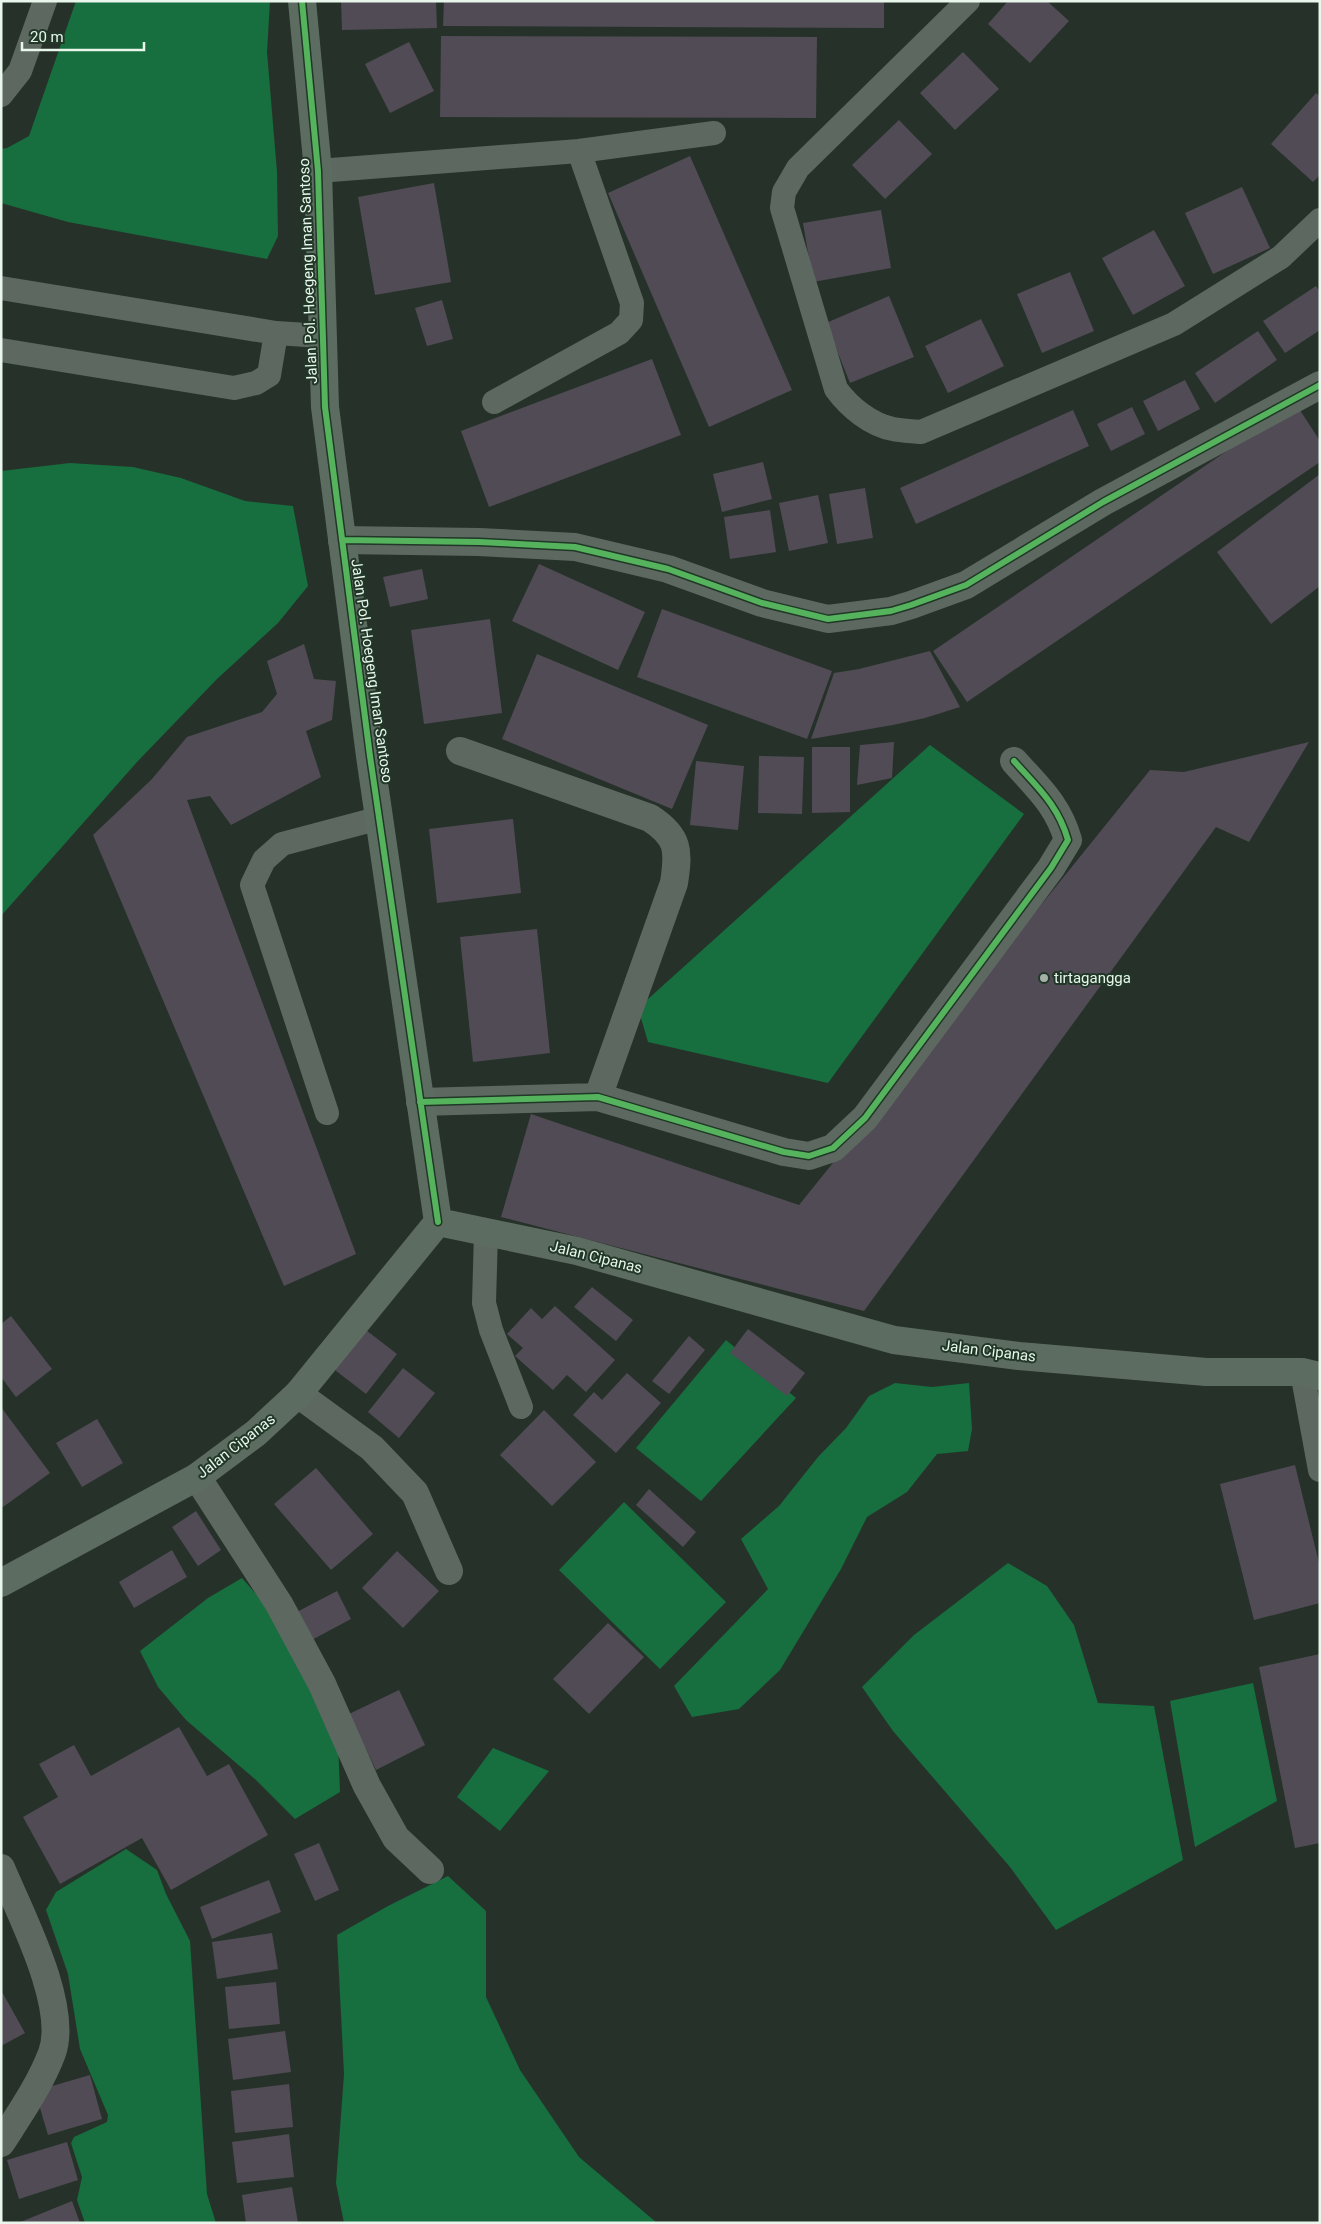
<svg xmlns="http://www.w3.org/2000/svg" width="1321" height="2224" font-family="Roboto,sans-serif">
<rect width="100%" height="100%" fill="#263229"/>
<path fill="#176e3e" d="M76,1H270L267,52L277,172L278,236L267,259L68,222L1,203V149L7,148L29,136Z
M70,463L133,467L181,478L245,501L293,506L308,586L278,623L217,679L137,762L1,916V471Z
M930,745L1024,814L828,1083L648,1042L638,1008Z
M726,1340L796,1398L701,1501L636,1448Z
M895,1383L932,1387L969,1383L972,1429L968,1451L937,1454L907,1492L867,1517L841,1569L780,1670L739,1709L692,1717L674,1686L768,1589L741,1539L779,1506L818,1457L846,1428L869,1396Z
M624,1502L726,1602L660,1669L559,1570Z
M1008,1563L1047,1586L1074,1625L1098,1703L1154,1706L1183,1860L1056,1930L1010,1867L893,1731L862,1687L914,1635Z
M242,1578L264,1603L338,1741L340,1792L295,1819L256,1780L186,1720L158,1687L140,1651L208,1598Z
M1253,1683L1277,1801L1195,1847L1170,1701Z
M493,1748L549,1771L500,1831L457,1797Z
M126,1849L157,1870L166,1894L190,1941L207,2194L216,2223H85L77,2200L82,2177L71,2143L74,2137L107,2122L108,2115L80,2049L68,1974L46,1910L56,1892Z
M448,1876L486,1911V1997L520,2070L579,2157L657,2223H344L336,2183L344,2074L337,1935L388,1906Z"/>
<path fill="#504b54" d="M341,1H436L437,28L342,30Z
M444,1H884V28L443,26Z
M1008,1H1047L1069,21L1030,63L988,24Z
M441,36L817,37L816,118L440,117Z
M409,42L434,91L390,113L365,64Z
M963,52L999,89L955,130L920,93Z
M1316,93L1320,96V175L1313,182L1271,144Z
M899,120L932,154L885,199L852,165Z
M690,156L792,390L709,427L608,193Z
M434,183L451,282L375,295L358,197Z
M1242,187L1270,248L1213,274L1185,213Z
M881,210L891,268L813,282L803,223Z
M1154,230L1185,286L1133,315L1102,258Z
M1070,272L1094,331L1042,353L1017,294Z
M1316,286L1320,292V330L1285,353L1263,321Z
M889,296L914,357L850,383L826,323Z
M442,300L453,339L427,346L415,308Z
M981,319L1004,366L948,393L925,346Z
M1258,331L1277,360L1215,403L1195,373Z
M652,359L681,435L489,507L461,431Z
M1185,380L1200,409L1158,431L1143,401Z
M1296,404L1320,441V462L967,702L933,651Z
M1132,407L1145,434L1111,451L1097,424Z
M1073,410L1089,446L916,524L900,488Z
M763,462L772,499L722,512L713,474Z
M1320,474V586L1271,624L1217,552Z
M865,488L873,538L837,544L829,494Z
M818,495L828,543L789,551L779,503Z
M770,510L776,552L730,559L724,517Z
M539,564L645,612L618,670L512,621Z
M422,569L428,599L390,607L383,577Z
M662,609L832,671L807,739L637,677Z
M490,619L502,713L424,724L411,630Z
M304,644L314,679L336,681L332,720L306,731L321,777L231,825L210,796L187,800L356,1254L284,1286L93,835L152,779L187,737L262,712L277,694L267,661Z
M930,651L960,707L925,718L893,725L811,739L834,673L859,669Z
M537,654L708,725L672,809L502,739Z
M894,742L892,778L857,785L860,745Z
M1309,742L1249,842L1216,827L864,1311L501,1217L531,1114L799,1205L1150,770L1184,772Z
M812,747H850V812L812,813Z
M759,756L804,757L802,814L758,813Z
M696,761L744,766L738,830L690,825Z
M513,819L521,893L437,903L429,829Z
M537,929L550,1053L473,1062L460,937Z
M592,1287L633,1320L616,1341L574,1307Z
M555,1306L615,1360L586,1392L567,1375L553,1390L515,1356L523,1348L507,1334L531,1308L542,1319Z
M11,1316L52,1369L16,1397L1,1377V1324Z
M362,1327L397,1354L366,1394L331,1367Z
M748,1329L805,1373L787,1396L730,1353Z
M689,1336L705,1350L669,1394L652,1381Z
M403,1368L435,1393L399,1438L368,1412Z
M627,1373L661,1403L616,1453L573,1415L594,1392L602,1400Z
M1,1407L50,1473L3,1507L1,1505Z
M544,1410L596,1462L552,1506L500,1455Z
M97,1419L123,1463L82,1487L56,1443Z
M1295,1465L1320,1567V1603L1254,1620L1220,1484Z
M316,1468L373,1534L331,1570L274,1504Z
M649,1489L696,1532L683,1547L636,1505Z
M196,1511L221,1550L198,1566L172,1527Z
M172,1550L187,1577L134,1608L119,1582Z
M397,1551L439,1591L403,1628L362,1588Z
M337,1591L351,1619L308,1642L293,1614Z
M608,1623L644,1657L589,1714L553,1679Z
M1320,1654V1843L1295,1848L1259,1667Z
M399,1690L425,1745L376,1770L349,1714Z
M179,1727L207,1776L229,1764L268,1835L171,1890L142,1838L60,1884L23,1817L58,1797L39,1764L74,1745L91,1776Z
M319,1843L339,1890L315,1901L294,1854Z
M269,1880L281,1912L212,1939L200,1907Z
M272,1933L278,1969L217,1979L212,1942Z
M276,1982L280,2024L229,2029L225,1987Z
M1,1990L25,2033L1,2046Z
M285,2031L291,2072L233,2080L228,2039Z
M90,2075L102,2119L48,2135L35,2091Z
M289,2084L293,2127L235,2133L231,2091Z
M289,2134L294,2177L237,2183L232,2142Z
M67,2142L78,2180L19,2199L7,2160Z
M292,2187L298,2223H246L242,2195Z
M72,2201L80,2223H18Z"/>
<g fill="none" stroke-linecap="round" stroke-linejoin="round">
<path stroke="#5d6960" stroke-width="24" d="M968,1L798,168L784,192L782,208L836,389C849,407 871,425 893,429C902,431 912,431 921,432L1174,324L1281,257L1320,220
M1,95L20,71L45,1
M318,171L579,151L714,133
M1,288L276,333L322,336
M1,350L234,388L256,383L269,375L276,333
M494,402L619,333L631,320L632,303L579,151
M327,1113L252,885L264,860L282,844L380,818
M486,1232L484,1303L491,1330L521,1407
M1302,1372L1320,1470"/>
<path stroke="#5d6960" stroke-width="28" d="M342,540L479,542L575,547L668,569L762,603L828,619L891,611L911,605L966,585L1103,502L1320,385
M460,751L650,818C679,837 679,850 674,883L598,1097
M420,1102L598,1097L784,1152L809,1156L833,1148L865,1118L1051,868L1068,840C1058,805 1038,788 1014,761
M298,1394L372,1448L415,1493L449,1571
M197,1477L279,1604L322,1684L367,1786L396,1838L430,1870
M1,1868C20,1913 69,2006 52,2053C40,2085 19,2115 1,2143"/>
<path stroke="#5d6c61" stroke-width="28" d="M302,1L318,171L325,407L370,756L438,1222
M438,1222L577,1251L894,1340L1019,1356L1206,1372H1302L1320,1376
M1,1583L197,1477L256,1433L298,1394L438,1222"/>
<defs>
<path id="cycleway" d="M302,1L318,171L325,407L370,756L438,1222
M342,540L479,542L575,547L668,569L762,603L828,619L891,611L911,605L966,585L1103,502L1320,385
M420,1102L598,1097L784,1152L809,1156L833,1148L865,1118L1051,868L1068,840C1058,805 1038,788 1014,761"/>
</defs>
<use href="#cycleway" stroke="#213727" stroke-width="9"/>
<use href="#cycleway" stroke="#56b35d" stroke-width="6"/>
</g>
<circle fill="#a4b1a8" stroke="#213727" stroke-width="2" cx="1044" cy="978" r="5"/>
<g text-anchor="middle" stroke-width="4" stroke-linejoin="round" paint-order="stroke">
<g font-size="15" fill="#e8f6ec" stroke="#213727">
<text transform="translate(308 271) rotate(-92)" y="5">Jalan Pol. Hoegeng Iman Santoso</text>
<text transform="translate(372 671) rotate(82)" y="5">Jalan Pol. Hoegeng Iman Santoso</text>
<text transform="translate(596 1257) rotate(14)" y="5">Jalan Cipanas</text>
<text transform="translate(989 1351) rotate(7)" y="5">Jalan Cipanas</text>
<text transform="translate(236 1446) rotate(-38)" y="5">Jalan Cipanas</text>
</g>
<g font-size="15" fill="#e8f6ec" stroke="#213727" text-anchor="start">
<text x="1054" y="983">tirtagangga</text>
</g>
</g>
<rect width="1321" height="2224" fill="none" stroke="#e8f6ec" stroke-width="5"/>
<path d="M22 42v8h122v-8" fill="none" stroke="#e8f6ec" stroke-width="2.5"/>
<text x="30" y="42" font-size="15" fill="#e8f6ec" stroke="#213727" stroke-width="4" paint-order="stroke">20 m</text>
</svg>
